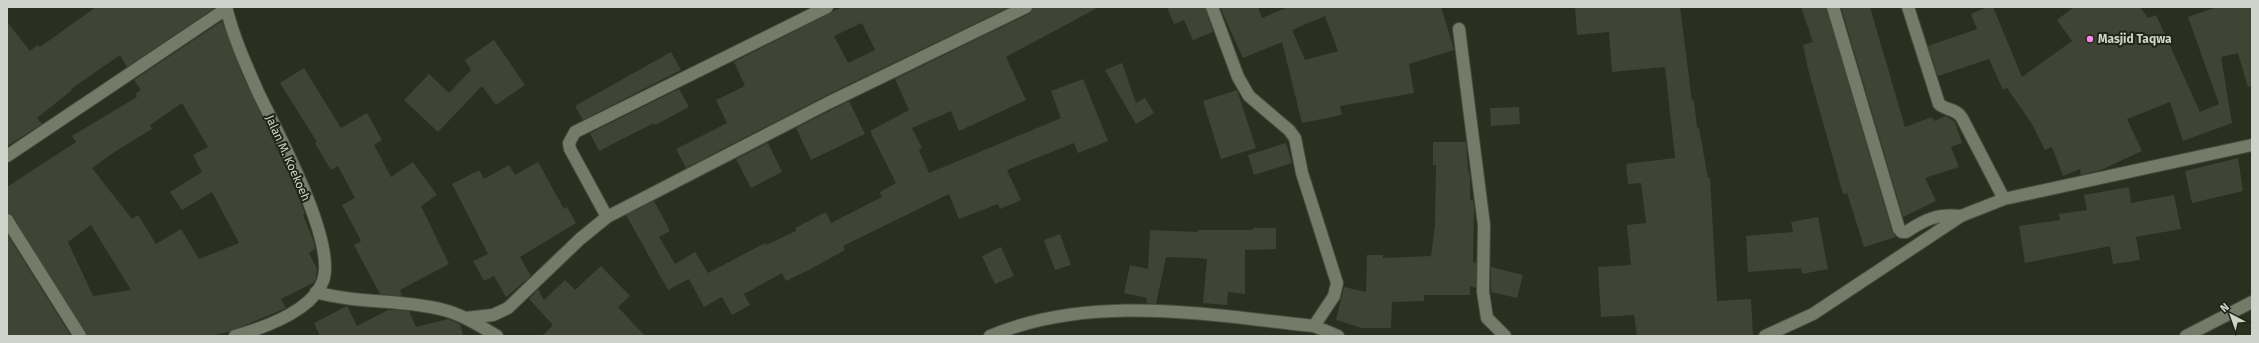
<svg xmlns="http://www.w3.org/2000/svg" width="2259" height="343" font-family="'Fira Sans',sans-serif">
<rect width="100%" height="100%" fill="#2b2f1f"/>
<path fill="#404434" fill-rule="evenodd" d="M96,7H216L127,67L120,55L71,89L72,90L37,118L42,124L7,146V22L30,51L38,45L40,47Z
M842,7H1009L825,96L686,168L676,149L727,123L716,100L745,86L734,62ZM862,23L875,50L848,63L834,36Z
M1033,7H1099L1006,57L1026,100L959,131L951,111L912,128L922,148L919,150L929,173L1061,118L1051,91L1083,79L1108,141L1078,153L1074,143L1007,170L1021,200L1000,209L998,204L959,219L949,194L843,246L845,250L809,270L786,281L782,273L744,294L750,305L732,315L722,297L704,307L689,279L668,290L626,215L654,201L670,231L659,237L675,264L695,252L708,273L765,243L766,245L796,231L795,228L826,212L831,223L882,197L880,192L896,183L870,131L909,110L895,79L1029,14Z
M1167,7H1205L1213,32L1193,40L1184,20L1174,24Z
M1220,7H1258L1262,18L1288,7H1441L1454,50L1409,64L1414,93L1340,106L1342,115L1302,123L1282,42L1243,58ZM1325,16L1338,51L1305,60L1292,30Z
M1575,7H1680L1692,101L1694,100L1697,128H1699L1708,178H1710L1717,301L1751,299L1753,336H1637L1634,315L1601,317L1598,267L1631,265L1627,225L1646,223L1641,183L1628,184L1626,164L1675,158L1665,67L1612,72L1609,32L1577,35Z
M1801,7H1826L1892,231L1896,237L1864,247L1847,193L1843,194L1808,69L1803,45L1813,42Z
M1841,7H1870L1905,127L1932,117L1934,121L1946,116L1955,122L1962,143L1951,147L1959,167L1925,178L1936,201L1903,217Z
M1987,7H1993L2022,77L2072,41L2057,20L2074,7H2140L2148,18L2156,15L2200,112L2219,104L2188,17L2217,7H2252V86L2248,87L2238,53L2221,57L2232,123L2183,141L2170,102L2127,119L2142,151L2101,170L2081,175L2080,169L2063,176L2052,147L2045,150L2032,124L2007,88L2003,90L1989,59L1938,76L1928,46L1977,29L1971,14Z
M222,21L242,74L290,176L305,214L303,215L314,242L315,249L309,253L317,269L316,279L313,283L281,299L286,308L229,332L210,336H87L13,216L7,213V187L76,142L72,136L137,97L135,94L141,90L134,80ZM182,103L208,147L193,155L202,172L170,192L182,210L212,192L239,243L199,259L181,229L156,244L138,215L132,219L92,168L113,153L152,129L150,125ZM91,225L131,290L93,296L68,242Z
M494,40L525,85L496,105L482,86L438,132L404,100L429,74L449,93L471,70L465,60Z
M671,52L681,70L583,120L575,106Z
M1122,63L1136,103L1145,98L1154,113L1136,124L1105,70Z
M304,68L341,128L367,113L382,140L374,145L391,177L413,162L437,195L421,206L449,264L400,290L402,296L380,294L354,245L361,241L342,205L355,198L338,166L331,170L315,143L317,142L280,83Z
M679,89L689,107L655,125L654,123L599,151L590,133Z
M1237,90L1256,148L1221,159L1203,101Z
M849,101L865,134L811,160L796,128Z
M1519,107L1520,124L1491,126L1490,108Z
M1433,142H1466L1468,169L1470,176V200H1473L1474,207L1473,262L1476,263V288L1470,286V295H1424V301L1392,302L1391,328H1362L1336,320L1344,287L1366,292L1367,255H1383V258L1431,256L1435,225L1436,165H1433Z
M768,143L782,172L751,188L736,159Z
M1286,143L1292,163L1254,175L1248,155Z
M2238,158L2243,191L2192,203L2185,171Z
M538,162L564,209L567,207L576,223L520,257L531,276L506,297L494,276L484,281L473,261L488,254L452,184L479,170L484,179L509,165L515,175Z
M2129,187L2131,203L2174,195L2181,229L2136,237L2140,260L2113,264L2110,246L2025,263L2019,226L2060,220L2059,214L2087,210L2084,195Z
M1818,217L1828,269L1802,274L1801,268L1748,272L1746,236L1793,232L1791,222Z
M1253,228H1276V249L1245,250V294L1228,292L1227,305L1203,303L1207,259L1197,258L1166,257L1156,304L1146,303L1147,298L1124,293L1130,265L1148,269L1150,230L1198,232V230H1253Z
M7,234L71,336H7Z
M1060,234L1071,265L1055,270L1044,240Z
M1001,247L1014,276L995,284L982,256Z
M601,266L630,296L618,307L645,336H542L553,325L529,299L538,289L544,300L565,280L575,290Z
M1491,267L1523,275L1517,298L1491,292Z
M347,306L357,326L388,310H396L409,311L416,327L448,319L455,322L460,324L463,336H320L314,323Z"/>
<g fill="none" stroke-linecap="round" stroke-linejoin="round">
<defs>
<path id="minor" d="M226,7C233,36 246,65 258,92C276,130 337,242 323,281C312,311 263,328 235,336
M1212,7L1238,77L1249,96L1289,130L1295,138L1302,173L1337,283L1334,296L1314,326
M1833,7L1899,229L1902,232H1906C1926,219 1936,214 1961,216
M1908,7L1939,104C1947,111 1956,108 1962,118L2004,199
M1459,29L1484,225L1483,292L1487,318L1505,336
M7,156L226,9
M607,217L570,149L569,143L575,132L827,7
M7,220L80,336
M316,292C358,304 403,299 444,310C463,315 480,326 497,336
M465,318L493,315L508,308L580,239L607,217L828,103L1026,7
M990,336C1093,293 1207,315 1314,326L1338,336
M1765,336L1813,314L1961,216L2004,199L2252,145
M2186,336L2252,302"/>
</defs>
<use href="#minor" stroke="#484c3e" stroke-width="14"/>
<use href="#minor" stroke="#767b69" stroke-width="12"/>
</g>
<circle fill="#f788ec" stroke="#212516" stroke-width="1.5" cx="2090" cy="39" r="4"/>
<g text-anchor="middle" stroke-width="4" stroke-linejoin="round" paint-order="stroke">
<g font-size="12" font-weight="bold" fill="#d0d3c9" stroke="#212516" text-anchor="start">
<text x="2098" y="43">Masjid Taqwa</text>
</g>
<g font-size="12" fill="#d0d3c9" stroke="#212516">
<text transform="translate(288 158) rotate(66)" y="4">Jalan M. Koekoeh</text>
</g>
</g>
<rect width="2259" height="343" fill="none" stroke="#d0d3c9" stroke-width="16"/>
<g transform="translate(2231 315) rotate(319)" stroke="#212516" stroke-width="3" paint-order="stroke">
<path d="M0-3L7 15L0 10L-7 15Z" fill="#d0d3c9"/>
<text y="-6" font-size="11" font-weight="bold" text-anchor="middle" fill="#d0d3c9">N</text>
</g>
</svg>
